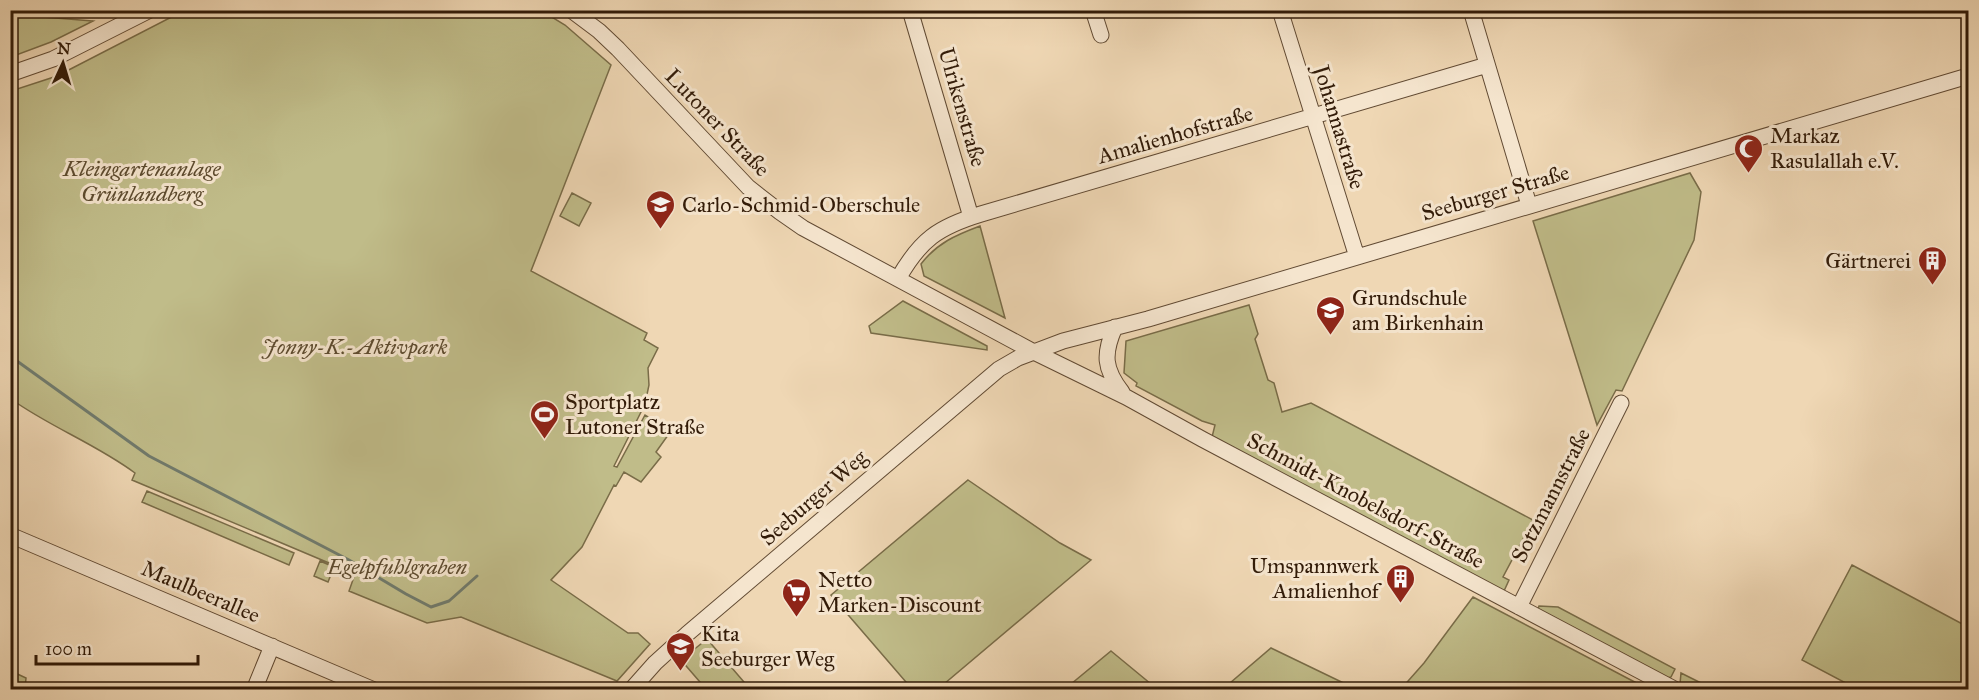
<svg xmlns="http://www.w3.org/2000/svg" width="1979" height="700" font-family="'IM FELL Great Primer',serif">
<rect width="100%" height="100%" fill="#efd7b4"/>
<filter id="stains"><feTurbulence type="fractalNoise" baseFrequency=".00333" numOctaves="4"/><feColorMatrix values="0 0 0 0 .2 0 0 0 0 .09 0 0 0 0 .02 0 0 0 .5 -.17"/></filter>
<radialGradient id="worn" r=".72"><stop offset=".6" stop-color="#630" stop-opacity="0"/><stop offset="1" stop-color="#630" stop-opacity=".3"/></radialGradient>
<path fill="#c0bc89" stroke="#796c48" stroke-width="1.5" d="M185,10L542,11L565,25L611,65L531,271L647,333L644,340L658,348L648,368L649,385L645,404L614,466L617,467L645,415L671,431L656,452L661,457L641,482L624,472L616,486L614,485L582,547L551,580L628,633H638L650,644L617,681L461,617L427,623L349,591L355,574L132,480L135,473C96,444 50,427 11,399V91L57,76Z
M11,14L18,15L93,21L51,42L11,57Z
M1690,173L1701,192L1694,240L1622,391L1616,390L1597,425L1533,221Z
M572,193L591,203L579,226L560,216Z
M980,226L1005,318L924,276L921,264C937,243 956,235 980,226Z
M903,301L987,346V350L871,333L869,326Z
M1249,305L1258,334L1255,339L1268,380L1274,383L1282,412L1311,403L1533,520L1503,577L1509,580L1504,591L1212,437L1215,425L1202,421L1136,386L1137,383L1124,373L1126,341Z
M968,480L1060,543L1091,560L938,689H912L831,595Z
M147,491L294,553L289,565L142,502Z
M320,561L334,567L328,582L314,576Z
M1852,565L1968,627V689H1857L1802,660Z
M1473,597L1648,689H1401L1424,663Z
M1539,606L1558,607L1675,669L1671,677L1668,678L1538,609Z
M707,639L750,689H706L681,660Z
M1271,648L1356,689H1223Z
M1111,651L1157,689H1065Z
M11,671L26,678L25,689H11Z
M1681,673L1713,689H1690L1680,684Z"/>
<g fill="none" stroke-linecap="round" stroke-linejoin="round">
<path stroke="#707a6c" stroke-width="3" d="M10,356L149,456L349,560L406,594L431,607L449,601L477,576"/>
<defs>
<path id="minor" d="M571,10L599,31L618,49L748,187L780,212L803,228L1034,352L1126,397L1202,439L1676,690
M910,10L971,217
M1093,10L1101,35
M1280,10L1357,257
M1471,10L1529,205
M10,74L53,59L150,10
M898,279C920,240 938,227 981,214L1487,65
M1115,327C1103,354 1104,369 1122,392
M10,535L374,690
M1519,607L1621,403
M254,690L272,646
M631,690L655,663L687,634L999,369L1018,358L1063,341L1148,319L1968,76"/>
</defs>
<use href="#minor" stroke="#614a33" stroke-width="17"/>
<use href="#minor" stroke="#f5e5ce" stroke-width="15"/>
</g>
<defs>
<symbol id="mosque-pin" viewBox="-11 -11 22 30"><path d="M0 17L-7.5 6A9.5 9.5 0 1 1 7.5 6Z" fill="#8f2418" stroke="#f5e5ce"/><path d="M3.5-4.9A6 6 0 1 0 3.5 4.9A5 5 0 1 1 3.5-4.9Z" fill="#fff"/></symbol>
<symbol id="school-pin" viewBox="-11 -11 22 30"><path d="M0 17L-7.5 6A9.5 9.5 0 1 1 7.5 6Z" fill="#8f2418" stroke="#f5e5ce"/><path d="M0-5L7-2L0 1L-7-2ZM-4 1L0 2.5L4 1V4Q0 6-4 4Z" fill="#fff"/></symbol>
<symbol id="building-pin" viewBox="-11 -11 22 30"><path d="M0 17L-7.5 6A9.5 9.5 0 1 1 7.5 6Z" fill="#8f2418" stroke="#f5e5ce"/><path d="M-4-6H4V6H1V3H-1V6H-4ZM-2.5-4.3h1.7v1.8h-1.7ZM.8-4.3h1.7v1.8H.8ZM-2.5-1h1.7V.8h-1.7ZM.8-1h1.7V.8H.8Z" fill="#fff"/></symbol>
<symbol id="stadium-pin" viewBox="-11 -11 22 30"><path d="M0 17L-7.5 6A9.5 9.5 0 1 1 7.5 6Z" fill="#8f2418" stroke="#f5e5ce"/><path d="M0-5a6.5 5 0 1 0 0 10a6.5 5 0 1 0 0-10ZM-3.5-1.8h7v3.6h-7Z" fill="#fff"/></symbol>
<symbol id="supermarket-pin" viewBox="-11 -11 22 30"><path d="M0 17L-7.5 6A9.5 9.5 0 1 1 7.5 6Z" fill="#8f2418" stroke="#f5e5ce"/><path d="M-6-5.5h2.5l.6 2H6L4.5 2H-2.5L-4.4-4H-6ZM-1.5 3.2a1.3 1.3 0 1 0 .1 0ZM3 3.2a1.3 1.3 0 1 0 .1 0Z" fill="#fff"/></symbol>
</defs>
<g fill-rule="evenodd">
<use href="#mosque-pin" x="1732" y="132" width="33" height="45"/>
<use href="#school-pin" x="644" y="188" width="33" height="45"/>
<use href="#building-pin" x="1916" y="244" width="33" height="45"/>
<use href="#school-pin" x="1314" y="294" width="33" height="45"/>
<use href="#stadium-pin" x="528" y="398" width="33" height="45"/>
<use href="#building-pin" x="1384" y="562" width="33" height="45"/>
<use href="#supermarket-pin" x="780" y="576" width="33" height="45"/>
<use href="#school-pin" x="664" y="630" width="33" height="45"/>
</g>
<g text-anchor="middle" stroke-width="6" stroke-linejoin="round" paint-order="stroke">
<g font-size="22" fill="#321b08" stroke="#f5e5ce">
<text transform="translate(963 107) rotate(74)" y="8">Ulrikenstraße</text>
<text transform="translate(718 122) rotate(46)" y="8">Lutoner Straße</text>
<text transform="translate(1340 127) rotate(73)" y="8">Johannastraße</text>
<text transform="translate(1175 134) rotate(-16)" y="8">Amalienhofstraße</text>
<text transform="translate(1495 192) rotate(-16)" y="8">Seeburger Straße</text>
<text transform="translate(1550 495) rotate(-63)" y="8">Sotzmannstraße</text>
<text transform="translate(813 497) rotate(-41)" y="8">Seeburger Weg</text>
<text transform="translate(1366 500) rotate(28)" y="8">Schmidt-Knobelsdorf-Straße</text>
<text transform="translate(201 591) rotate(23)" y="8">Maulbeerallee</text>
</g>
<g font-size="22" fill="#321b08" stroke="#f5e5ce" text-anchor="start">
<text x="1770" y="143">Markaz<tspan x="1770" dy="25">Rasulallah e.V.</tspan></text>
<text x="682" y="212">Carlo-Schmid-Oberschule</text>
<text x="1911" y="268" text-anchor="end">Gärtnerei</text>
<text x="1352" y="305">Grundschule<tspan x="1352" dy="25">am Birkenhain</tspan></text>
<text x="565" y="409">Sportplatz<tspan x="565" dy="25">Lutoner Straße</tspan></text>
<text x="1379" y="573" text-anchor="end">Umspannwerk<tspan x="1379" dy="25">Amalienhof</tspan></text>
<text x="818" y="587">Netto<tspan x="818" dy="25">Marken-Discount</tspan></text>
<text x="701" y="641">Kita<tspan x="701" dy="25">Seeburger Weg</tspan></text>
</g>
<g font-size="22" font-style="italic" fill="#5d4b2f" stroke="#f5e5ce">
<text x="142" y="176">Kleingartenanlage<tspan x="142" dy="25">Grünlandberg</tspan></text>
<text x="355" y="354">Jonny-K.-Aktivpark</text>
<text x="397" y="574">Egelpfuhlgraben</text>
</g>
</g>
<rect width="1979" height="700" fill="none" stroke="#efd7b4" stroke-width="36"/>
<rect x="12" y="12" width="1955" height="676" fill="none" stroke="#321b08" stroke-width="3"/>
<rect x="18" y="18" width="1943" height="664" fill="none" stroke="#321b08" stroke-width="1.5"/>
<g transform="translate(63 63) rotate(4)" stroke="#f5e5ce" stroke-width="4.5" paint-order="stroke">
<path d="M0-4.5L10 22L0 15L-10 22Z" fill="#321b08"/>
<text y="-9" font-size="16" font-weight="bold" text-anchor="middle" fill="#321b08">N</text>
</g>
<path d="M36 655v9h162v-9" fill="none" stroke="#321b08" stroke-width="3"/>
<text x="45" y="655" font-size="18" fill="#321b08" stroke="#f5e5ce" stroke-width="4.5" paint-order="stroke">100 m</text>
<rect width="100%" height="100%" filter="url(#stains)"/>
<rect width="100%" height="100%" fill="url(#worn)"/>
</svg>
